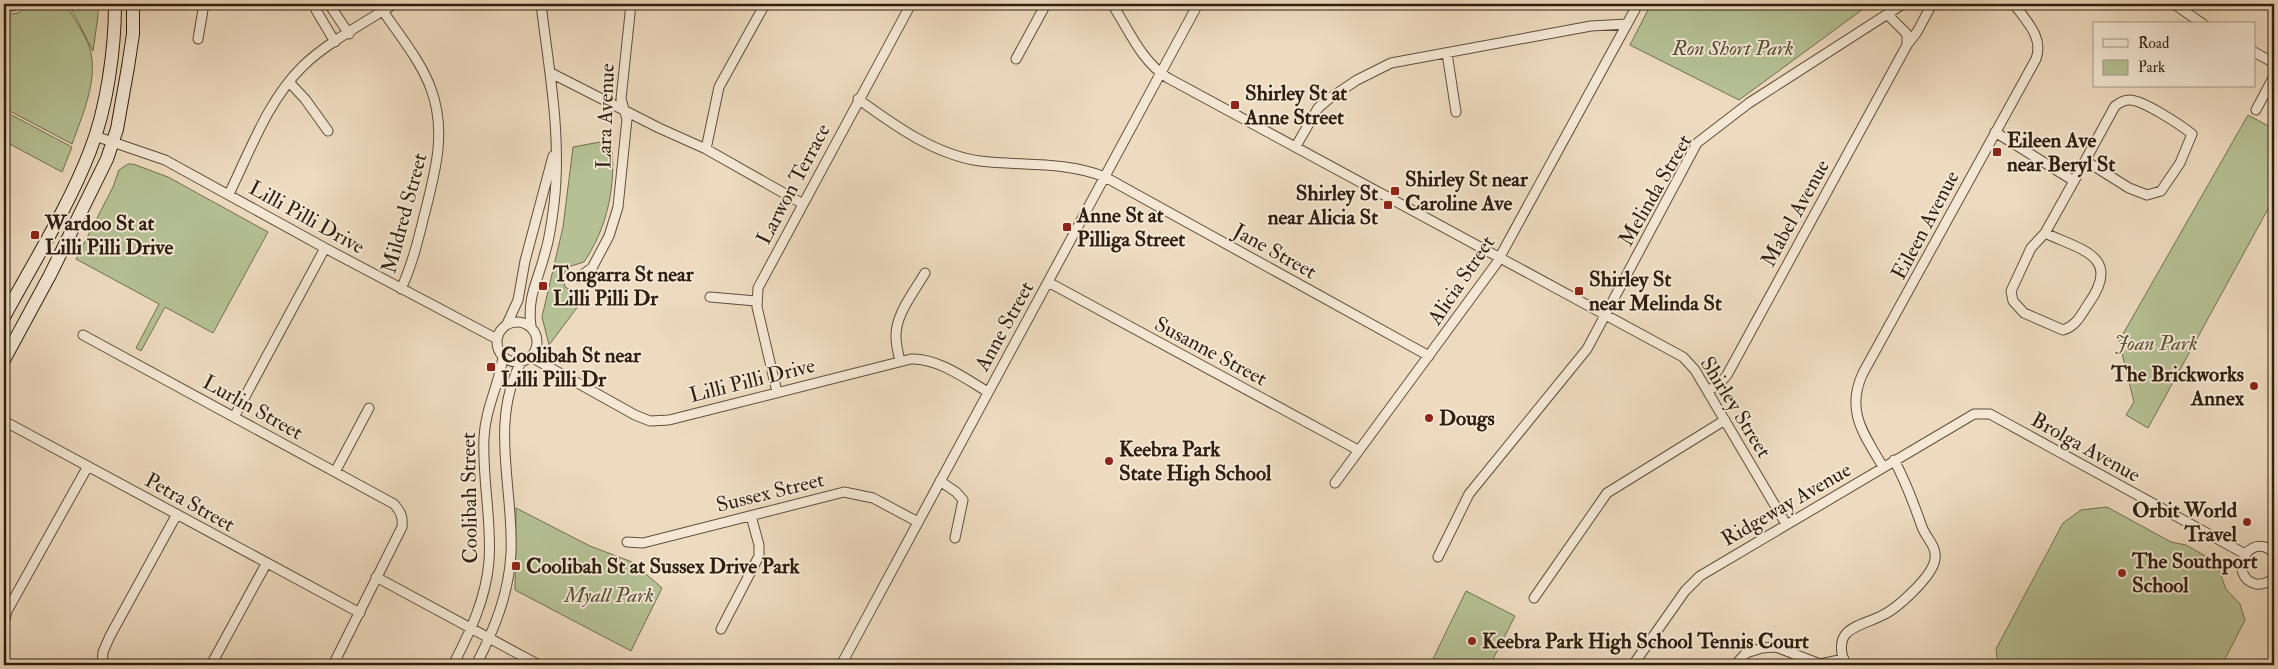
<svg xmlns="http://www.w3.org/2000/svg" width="2278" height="669" font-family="'IM FELL Double Pica',serif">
<rect width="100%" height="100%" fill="#eedbbf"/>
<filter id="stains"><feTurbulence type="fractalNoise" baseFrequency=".004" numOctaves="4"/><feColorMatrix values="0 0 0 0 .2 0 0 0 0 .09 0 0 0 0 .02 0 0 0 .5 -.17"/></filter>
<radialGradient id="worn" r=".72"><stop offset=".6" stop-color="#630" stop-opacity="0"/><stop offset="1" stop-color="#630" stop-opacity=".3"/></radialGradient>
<path fill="#b5c195" stroke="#727052" d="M4,4H27L17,10L4,13Z
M31,4H70V11C77,24 89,40 91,53C97,83 82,116 72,144L4,108V15L18,13Z
M72,4H98V16L93,51L72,10Z
M1651,4H1870L1739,100L1630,45Z
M4,111L72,147L62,172L4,141Z
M2248,115L2274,129V198L2148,428L2126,415L2134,402L2119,341Z
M611,140C617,182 608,227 584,262L568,267L563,276L565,287L585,297L549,345L542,317L563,227L573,147Z
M128,164H133L168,177L268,232L213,333L165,307L141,351L136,348L159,304L76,259L113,187L119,170Z
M2107,507L2171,542L2186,545L2216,562L2226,589L2240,604L2245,620L2222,665H1998L1996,649L2063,523L2081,510Z
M516,508L590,546L632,562L662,588L631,651L515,590Z
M1466,591L1515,616L1490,665H1430Z"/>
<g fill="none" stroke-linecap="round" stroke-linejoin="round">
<defs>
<path id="minor" d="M316,4V10L335,42
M329,4L349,34
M1112,4C1129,30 1141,61 1168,78L1683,357L1695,370L1786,524
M2174,4L2203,24
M383,11C399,35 421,61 431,89C447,132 435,173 424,216C418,241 412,265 401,289
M1888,15L1907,34V45
M198,39L204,4
M2254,52L2274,63
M1447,53L1456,112
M1016,59L1046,4
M551,73L659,128L706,149L803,204
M289,82L305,99L328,131
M858,99C894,125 935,155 980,161C1021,166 1065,161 1105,177L1429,356
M2256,110L2274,76
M1995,132L2074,181L2045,233L2031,248L2011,291L2013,301L2024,313L2063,330C2077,326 2081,314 2089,303C2122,256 2081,250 2045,233
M95,136L165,160L325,248L497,339
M1296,146L1318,108L1330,98L1357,80L1391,63L1591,26L1627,24
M706,149L719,87L765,4
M2074,181L2115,106C2119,103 2124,100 2129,100C2142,99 2182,126 2192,134L2180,163L2161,191L2147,195L2129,188L2086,161
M229,194C250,151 268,100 303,66C325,44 367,21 394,4
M578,278L592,268L609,236L618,207L627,119L621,99L631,4
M1048,282L1358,450
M710,297L756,301
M497 342a20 20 0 1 1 40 0a20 20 0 1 1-40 0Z
M507,324L518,300L525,261L553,156
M531,326C527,296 538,281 545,253C550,237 552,220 554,204C562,136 549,71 541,4
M83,335L394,504C401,512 403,517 402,527L333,665
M531,357L635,415L650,421L669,420L911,359C938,358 966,379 988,392
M900,361C898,353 896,345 896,337C895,315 914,292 925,273
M1708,391L1720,383L1727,375L1907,45L1917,32L1932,4
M777,392L757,307L758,288L911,4
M234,417L325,248
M4,421L360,613
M1883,467C1864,434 1845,411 1863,373L2036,59C2044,37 2026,21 2014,4
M335,472L369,408
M940,481L956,492L963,500L955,538
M1335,483L1496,264L1638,4
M627,542L643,543L844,492L873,498L918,522
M2274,553C2248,529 2227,577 2256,584C2263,585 2269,582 2274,578
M1438,557L1469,494L1587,349L1697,143L1749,103L1903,4
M376,577L539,665
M1534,598L1607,493L1725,420
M4,623L7,611L88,466
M721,629L759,556V545L751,516
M102,665L103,652L110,636L177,514
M211,665L266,564
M453,665C470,632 486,599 489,561C492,520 482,479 484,438C485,409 499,385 503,357
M476,665C494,630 509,594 511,553C514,489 489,423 521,362
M841,665L1198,4
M1633,665L1685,591L1700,576L1974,414H1990L2245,554
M1735,665L1746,653L1762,648L1776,647L1820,664L1844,659
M1845,665C1832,628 1856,628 1881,616C1897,609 1933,576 1935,559C1937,546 1926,538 1922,527C1914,504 1906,482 1894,460"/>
<path id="secondary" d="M4,317C33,263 68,208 90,151C107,108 115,49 115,4
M4,360L50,275L107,159L117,129L128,67L133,34V4"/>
</defs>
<use href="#minor" stroke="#5f4e3b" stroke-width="11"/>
<use href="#secondary" stroke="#2f1f0f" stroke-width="14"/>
<use href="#minor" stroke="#f4e8d5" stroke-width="9"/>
<use href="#secondary" stroke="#f4e8d5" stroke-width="12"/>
</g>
<g fill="#8f2418" stroke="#f4e8d5" stroke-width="2">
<rect x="1230" y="100" width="10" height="10" rx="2.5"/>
<rect x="1992" y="147" width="10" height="10" rx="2.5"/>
<rect x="1390" y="186" width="10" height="10" rx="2.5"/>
<rect x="1383" y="200" width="10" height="10" rx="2.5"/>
<rect x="1062" y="222" width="10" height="10" rx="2.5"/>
<rect x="30" y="230" width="10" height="10" rx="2.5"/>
<rect x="538" y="281" width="10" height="10" rx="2.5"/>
<rect x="1574" y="286" width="10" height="10" rx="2.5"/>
<rect x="486" y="362" width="10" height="10" rx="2.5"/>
<circle cx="2254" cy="386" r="5"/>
<circle cx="1429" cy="418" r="5"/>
<circle cx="1109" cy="461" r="5"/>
<circle cx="2247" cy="522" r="5"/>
<rect x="511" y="561" width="10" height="10" rx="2.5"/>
<circle cx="2122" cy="573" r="5"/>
<circle cx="1472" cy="641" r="5"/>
</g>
<g text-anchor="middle" stroke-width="4" stroke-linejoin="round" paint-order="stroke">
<g font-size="21" font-style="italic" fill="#575037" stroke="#f4e8d5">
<text x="1733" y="55">Ron Short Park</text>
<text x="2156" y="350">Joan Park</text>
<text x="609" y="602">Myall Park</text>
</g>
<g font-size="21" font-weight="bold" fill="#2f1f0f" stroke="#f4e8d5" text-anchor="start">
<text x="1245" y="100">Shirley St at<tspan x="1245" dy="24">Anne Street</tspan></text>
<text x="2007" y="147">Eileen Ave<tspan x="2007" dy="24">near Beryl St</tspan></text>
<text x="1405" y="186">Shirley St near<tspan x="1405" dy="24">Caroline Ave</tspan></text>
<text x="1378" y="200" text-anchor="end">Shirley St<tspan x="1378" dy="24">near Alicia St</tspan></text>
<text x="1077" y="222">Anne St at<tspan x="1077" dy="24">Pilliga Street</tspan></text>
<text x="45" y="230">Wardoo St at<tspan x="45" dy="24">Lilli Pilli Drive</tspan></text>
<text x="553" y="281">Tongarra St near<tspan x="553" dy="24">Lilli Pilli Dr</tspan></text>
<text x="1589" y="286">Shirley St<tspan x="1589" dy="24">near Melinda St</tspan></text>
<text x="501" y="362">Coolibah St near<tspan x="501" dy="24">Lilli Pilli Dr</tspan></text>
<text x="2244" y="381" text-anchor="end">The Brickworks<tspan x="2244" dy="24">Annex</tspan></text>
<text x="1439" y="425">Dougs</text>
<text x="1119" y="456">Keebra Park<tspan x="1119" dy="24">State High School</tspan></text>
<text x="2237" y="517" text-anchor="end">Orbit World<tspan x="2237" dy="24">Travel</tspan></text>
<text x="2132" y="568">The Southport<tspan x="2132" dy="24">School</tspan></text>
<text x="526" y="573">Coolibah St at Sussex Drive Park</text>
<text x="1482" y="648">Keebra Park High School Tennis Court</text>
</g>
<g font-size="21" fill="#2f1f0f" stroke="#f4e8d5">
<text transform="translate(605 116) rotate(-88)" y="7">Lara Avenue</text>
<text transform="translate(793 184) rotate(-62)" y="7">Larwon Terrace</text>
<text transform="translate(1655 190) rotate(-60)" y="7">Melinda Street</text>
<text transform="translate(404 213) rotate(-75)" y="7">Mildred Street</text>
<text transform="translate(1795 213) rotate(-61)" y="7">Mabel Avenue</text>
<text transform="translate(307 217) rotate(29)" y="7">Lilli Pilli Drive</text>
<text transform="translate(1925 225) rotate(-62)" y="7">Eileen Avenue</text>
<text transform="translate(1275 251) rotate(29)" y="7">Jane Street</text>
<text transform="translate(1461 280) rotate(-56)" y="7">Alicia Street</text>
<text transform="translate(1004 326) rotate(-61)" y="7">Anne Street</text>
<text transform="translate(1211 351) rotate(28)" y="7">Susanne Street</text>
<text transform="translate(752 380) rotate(-14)" y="7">Lilli Pilli Drive</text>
<text transform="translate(253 407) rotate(29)" y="7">Lurlin Street</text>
<text transform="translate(1736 407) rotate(58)" y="7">Shirley Street</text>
<text transform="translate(2086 447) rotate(29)" y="7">Brolga Avenue</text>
<text transform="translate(770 492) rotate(-14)" y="7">Sussex Street</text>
<text transform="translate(469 498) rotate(-91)" y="7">Coolibah Street</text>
<text transform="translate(190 502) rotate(29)" y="7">Petra Street</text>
<text transform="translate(1786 504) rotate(-30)" y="7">Ridgeway Avenue</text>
</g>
</g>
<rect width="2278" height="669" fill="none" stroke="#eedbbf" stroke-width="20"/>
<rect x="5" y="5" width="2268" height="659" fill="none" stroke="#2f1f0f" stroke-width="2.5"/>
<rect x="10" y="10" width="2258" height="649" fill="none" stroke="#2f1f0f"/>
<rect x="2093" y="22" width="162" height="65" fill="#f4e8d5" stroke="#a59886"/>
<rect x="2103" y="39" width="25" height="8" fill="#f4e8d5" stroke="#a59886"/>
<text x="2138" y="48" font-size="15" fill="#2f1f0f">Road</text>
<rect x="2103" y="60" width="25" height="15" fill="#b5c195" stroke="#a59886"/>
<text x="2138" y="72" font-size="15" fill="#2f1f0f">Park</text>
<rect width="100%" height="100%" filter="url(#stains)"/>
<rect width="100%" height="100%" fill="url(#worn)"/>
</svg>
